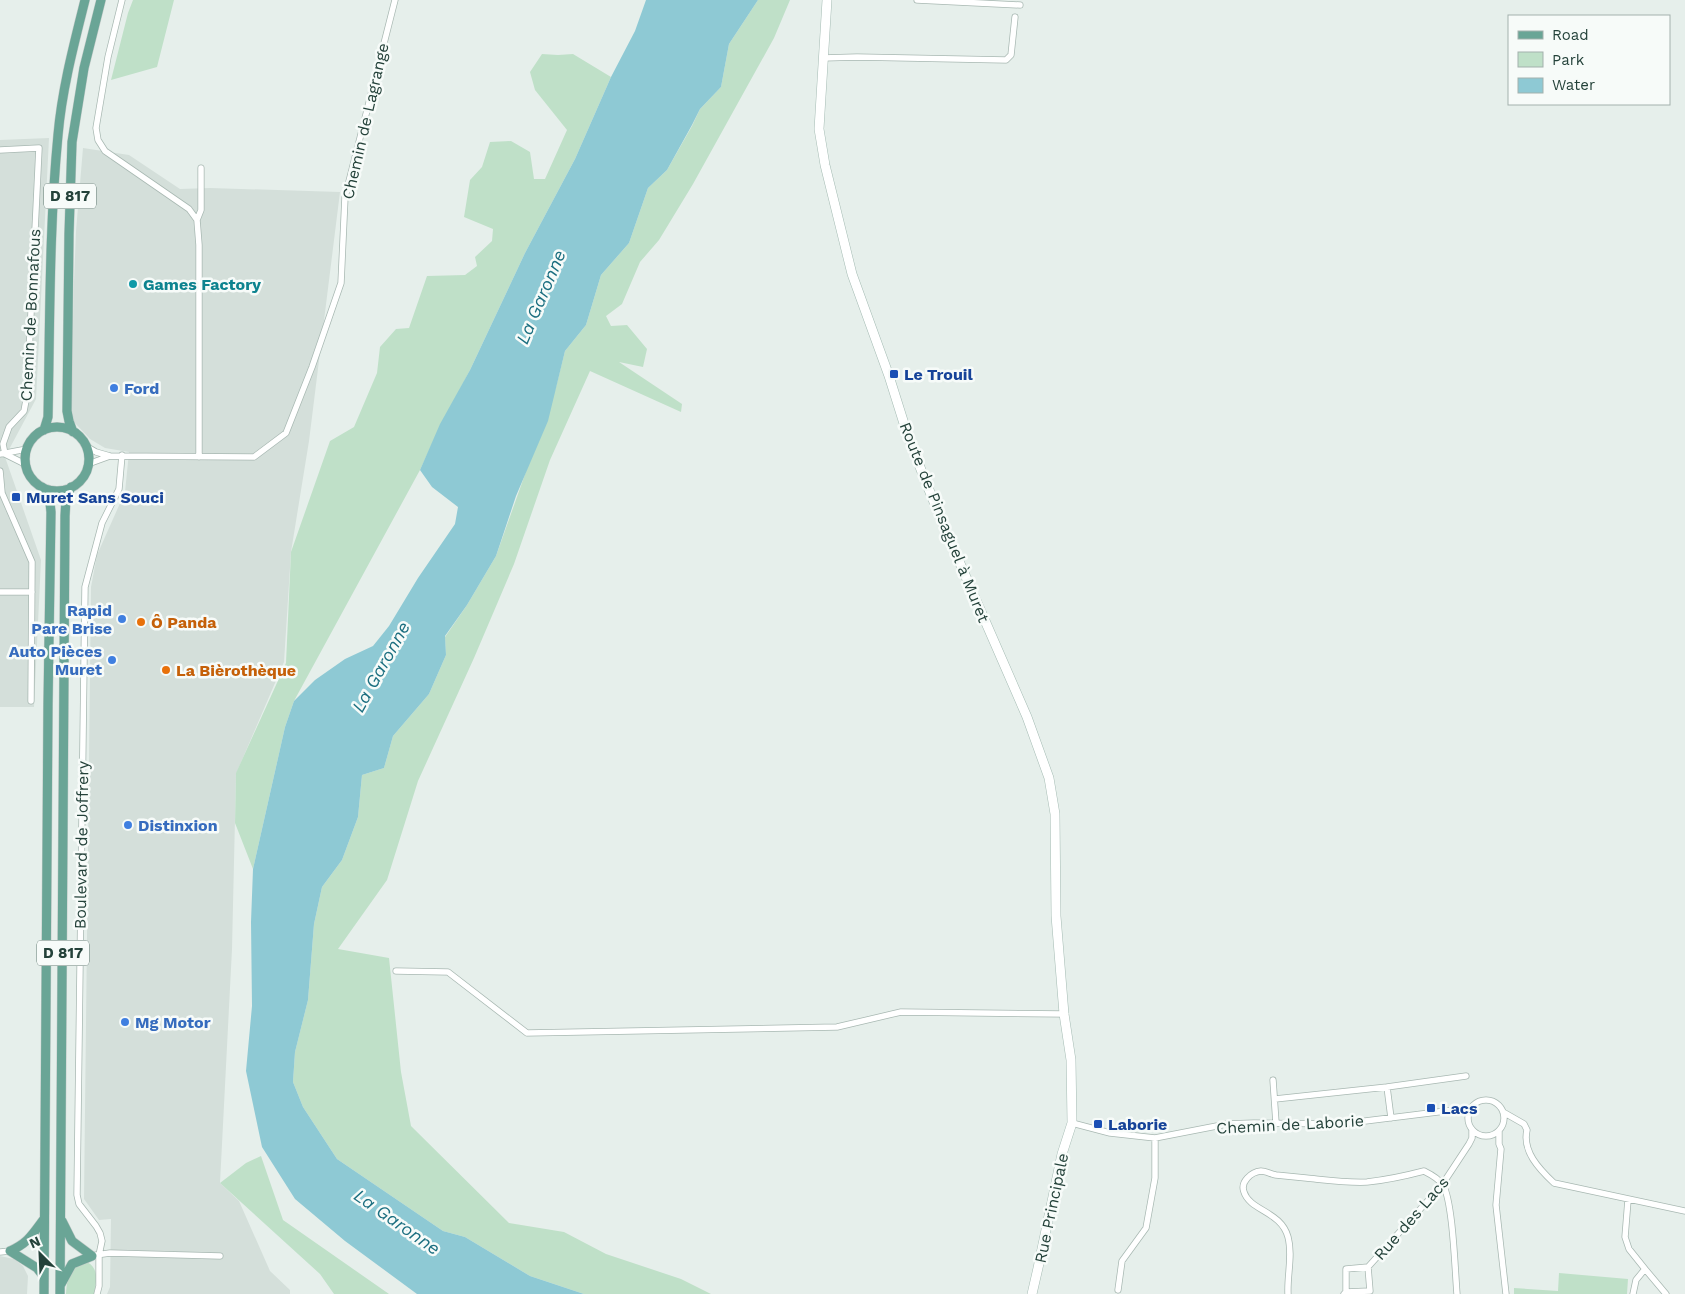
<svg xmlns="http://www.w3.org/2000/svg" width="1685" height="1294" font-family="'Work Sans',sans-serif">
<rect width="100%" height="100%" fill="#e6efeb"/>
<path fill="#d4dfda" d="M49,138L36,399L5,457L41,560L34,707H0V140Z
M83,148L129,155L180,189L210,188L340,192L309,441L291,552L284,662L236,774L232,949L220,1183L239,1201L270,1271L290,1290V1294H107L110,1287L111,1219L99,1220L84,1199L91,587L97,555L125,492L129,452L105,448L90,439L74,422L71,406L74,283L76,231Z
M0,1256L14,1259L23,1266L28,1276L27,1294H0Z"/>
<path fill="#bfe0c8" d="M133,0H174L157,67L111,80L128,13Z
M758,0H790L774,38L693,184L659,240L640,262L622,304L606,316L611,326L627,325L647,349L643,367L619,362L682,404L681,412L590,371L550,460L514,564L474,658L418,781L387,880L338,949L389,958L401,1072L411,1126L509,1223L564,1232L606,1254L681,1279L711,1294H584L530,1276L465,1237L443,1231L337,1159L303,1107L293,1082L295,1052L308,1000L314,924L322,887L342,860L358,817L362,775L384,768L393,736L429,694L446,655L445,637L467,605L496,556L556,387L565,351L586,325L601,275L629,243L648,188L667,170L692,126L700,109L721,87L729,44Z
M542,54L558,55L573,54L611,77L575,159L525,253L470,370L436,435L420,470L294,701L285,727L253,869L235,823L236,773L286,663L291,552L330,441L354,427L377,373L380,347L396,329L409,328L427,276L465,275L477,266L475,257L492,241L493,229L464,217L470,180L482,167L490,142L511,141L530,152L534,179H545L567,130L535,90L530,72Z
M261,1156L283,1220L389,1294H334L320,1274L220,1183L246,1163Z
M87,1262C100,1269 96,1282 94,1294H66C67,1277 70,1267 87,1262Z
M1559,1273L1628,1279L1627,1294H1514V1288L1558,1291Z"/>
<path fill="#8ec9d4" d="M646,0H758L729,44L721,87L700,109L692,125L667,170L648,188L629,243L601,275L586,325L565,351L548,421L516,496L496,556L467,605L445,636L446,655L429,694L393,736L384,768L362,775L358,817L342,860L322,887L314,924L308,1000L295,1052L293,1082L303,1107L337,1159L443,1231L465,1237L530,1276L584,1294H417L345,1241L295,1199L262,1147L246,1071L252,1006L251,922L253,869L285,727L294,701L315,680L345,659L373,646L389,626L418,578L455,524L458,507L432,487L420,470L440,424L470,370L525,253L575,159L611,77L635,31Z"/>
<g fill="none" stroke-linecap="round" stroke-linejoin="round">
<defs>
<path id="street" d="M122,0L108,57L96,128L98,140L105,151L189,209L197,220L199,245V457
M917,0L1020,5
M823,58L857,57L1006,60L1011,55L1015,17
M0,150L39,148L27,395L24,411L9,427L3,444L5,454
M197,220L201,210V168
M86,446L96,452L110,456L254,457L286,433L312,367L341,283L345,197L395,0
M0,454L27,449
M5,454L25,464
M88,464L110,456
M0,471L2,493L32,562L31,701
M0,592H32
M396,971L448,972L527,1033L837,1027L901,1012L1064,1014
M1273,1080L1276,1123
M1387,1087L1466,1076
M1275,1099L1387,1087L1391,1118
M1468 1118a18 18 0 1 1 36 0a18 18 0 1 1-36 0Z
M1503,1112L1524,1124L1527,1130C1522,1151 1539,1169 1554,1183L1685,1211
M1072,1123L1110,1133L1155,1138L1227,1124L1254,1123L1341,1124L1470,1108
M1499,1131V1144L1501,1149L1496,1205L1506,1294
M1628,1200L1625,1237L1629,1249L1645,1269L1636,1280L1633,1294
M0,1252L10,1251
M96,1255L110,1253L220,1256
M1645,1269L1666,1294
M1118,1290L1122,1261L1146,1228L1155,1178V1138
M1346,1292L1370,1291L1368,1267
M97,1294L99,1286V1255L102,1241L100,1233L96,1226L79,1204L77,1195L85,587L102,523L119,489L122,455
M1288,1294C1287,1275 1293,1255 1288,1237C1281,1211 1250,1211 1244,1192C1240,1182 1251,1172 1261,1171C1265,1171 1271,1174 1276,1175C1286,1176 1296,1177 1306,1178C1326,1180 1347,1183 1367,1182C1386,1180 1405,1176 1424,1171C1430,1174 1439,1179 1443,1185C1453,1202 1455,1271 1457,1294
M1344,1294L1346,1292V1269L1368,1267L1442,1185L1469,1144L1472,1138V1130"/>
<path id="secondary" d="M827,0L819,129L825,165L852,274L889,376L906,430L923,475L945,529L1027,717L1049,778L1055,814L1056,916L1064,1014L1071,1060L1072,1123L1062,1154L1038,1268L1032,1294"/>
<path id="primary" d="M25 459a32 32 0 1 1 64 0a32 32 0 1 1-64 0Z
M44,430L48,417C50,323 49,228 58,135C62,89 74,44 85,0
M73,432L69,421L67,411L69,234L72,142L84,68L101,0
M42,487L50,503L51,512L48,704L44,1294
M62,1221L72,1241L92,1256
M10,1251C28,1243 32,1235 44,1219
M10,1251L37,1268L44,1277
M61,1284L72,1264L92,1256
M60,1294L65,516L66,499L71,487"/>
</defs>
<use href="#street" stroke="#a8b8b2" stroke-width="7"/>
<use href="#secondary" stroke="#a4bbb3" stroke-width="10"/>
<use href="#primary" stroke="#c2cac8" stroke-width="10"/>
<use href="#street" stroke="#fff" stroke-width="5.5"/>
<use href="#secondary" stroke="#fff" stroke-width="9"/>
<use href="#primary" stroke="#6aa596" stroke-width="9"/>
</g>
<circle fill="#0f9aa8" stroke="#f7fbf9" stroke-width="2" cx="133" cy="284" r="5"/>
<g fill="#1a4fb4" stroke="#f7fbf9" stroke-width="2">
<rect x="889" y="369" width="10" height="10" rx="2.5"/>
<rect x="11" y="492" width="10" height="10" rx="2.5"/>
<rect x="1426" y="1103" width="10" height="10" rx="2.5"/>
<rect x="1093" y="1119" width="10" height="10" rx="2.5"/>
</g>
<g fill="#3f7fe0" stroke="#f7fbf9" stroke-width="2">
<circle cx="114" cy="388" r="5"/>
<circle cx="122" cy="619" r="5"/>
<circle cx="112" cy="660" r="5"/>
<circle cx="128" cy="825" r="5"/>
<circle cx="125" cy="1022" r="5"/>
</g>
<g fill="#e8710a" stroke="#f7fbf9" stroke-width="2">
<circle cx="141" cy="622" r="5"/>
<circle cx="166" cy="670" r="5"/>
</g>
<g text-anchor="middle" stroke-width="5" stroke-linejoin="round" paint-order="stroke">
<g fill="#f7fbf9" stroke="#637a73" stroke-width="1">
<rect x="44" y="183.5" width="52" height="25" rx="4"/>
<rect x="37" y="940.5" width="52" height="25" rx="4"/>
</g>
<g font-size="15" font-weight="bold" fill="#24423a">
<text x="70" y="201">D 817</text>
<text x="63" y="958">D 817</text>
</g>
<g font-size="16" fill="#24423a" stroke="#f7fbf9">
<text transform="translate(365 121) rotate(-77)" y="6">Chemin de Lagrange</text>
<text transform="translate(30 315) rotate(-87)" y="6">Chemin de Bonnafous</text>
<text transform="translate(945 522) rotate(68)" y="6">Route de Pinsaguel à Muret</text>
<text transform="translate(81 845) rotate(-89)" y="6">Boulevard de Joffrery</text>
<text transform="translate(1290 1124) rotate(-3)" y="6">Chemin de Laborie</text>
<text transform="translate(1051 1208) rotate(-78)" y="6">Rue Principale</text>
<text transform="translate(1411 1218) rotate(-49)" y="6">Rue des Lacs</text>
</g>
<g font-size="16" font-weight="bold" fill="#0d838f" stroke="#f7fbf9" text-anchor="start">
<text x="143" y="290">Games Factory</text>
</g>
<g font-size="16" font-weight="bold" fill="#164399" stroke="#f7fbf9" text-anchor="start">
<text x="904" y="380">Le Trouil</text>
<text x="26" y="503">Muret Sans Souci</text>
<text x="1441" y="1114">Lacs</text>
<text x="1108" y="1130">Laborie</text>
</g>
<g font-size="16" font-weight="bold" fill="#366cbe" stroke="#f7fbf9" text-anchor="start">
<text x="124" y="394">Ford</text>
<text x="112" y="616" text-anchor="end">Rapid<tspan x="112" dy="18">Pare Brise</tspan></text>
<text x="102" y="657" text-anchor="end">Auto Pièces<tspan x="102" dy="18">Muret</tspan></text>
<text x="138" y="831">Distinxion</text>
<text x="135" y="1028">Mg Motor</text>
</g>
<g font-size="16" font-weight="bold" fill="#c56008" stroke="#f7fbf9" text-anchor="start">
<text x="151" y="628">Ô Panda</text>
<text x="176" y="676">La Bièrothèque</text>
</g>
<g font-size="18" font-style="italic" fill="#1c6f80" stroke="#f7fbf9">
<text transform="translate(541 297) rotate(-67)" y="6">La Garonne</text>
<text transform="translate(381 667) rotate(-61)" y="6">La Garonne</text>
<text transform="translate(397 1222) rotate(35)" y="6">La Garonne</text>
</g>
</g>
<rect x="1508" y="15" width="162" height="90" fill="#f7fbf9" stroke="#a3b1ad"/>
<rect x="1518" y="31" width="25" height="8" fill="#6aa596" stroke="#a3b1ad"/>
<text x="1552" y="40" font-size="15" fill="#24423a">Road</text>
<rect x="1518" y="52" width="25" height="15" fill="#bfe0c8" stroke="#a3b1ad"/>
<text x="1552" y="65" font-size="15" fill="#24423a">Park</text>
<rect x="1518" y="78" width="25" height="15" fill="#8ec9d4" stroke="#a3b1ad"/>
<text x="1552" y="90" font-size="15" fill="#24423a">Water</text>
<g transform="translate(40 1254) rotate(336)" stroke="#f7fbf9" stroke-width="4" paint-order="stroke">
<path d="M0-4L9 19L0 12L-9 19Z" fill="#24423a"/>
<text y="-8" font-size="14" font-weight="bold" text-anchor="middle" fill="#24423a">N</text>
</g>
</svg>
